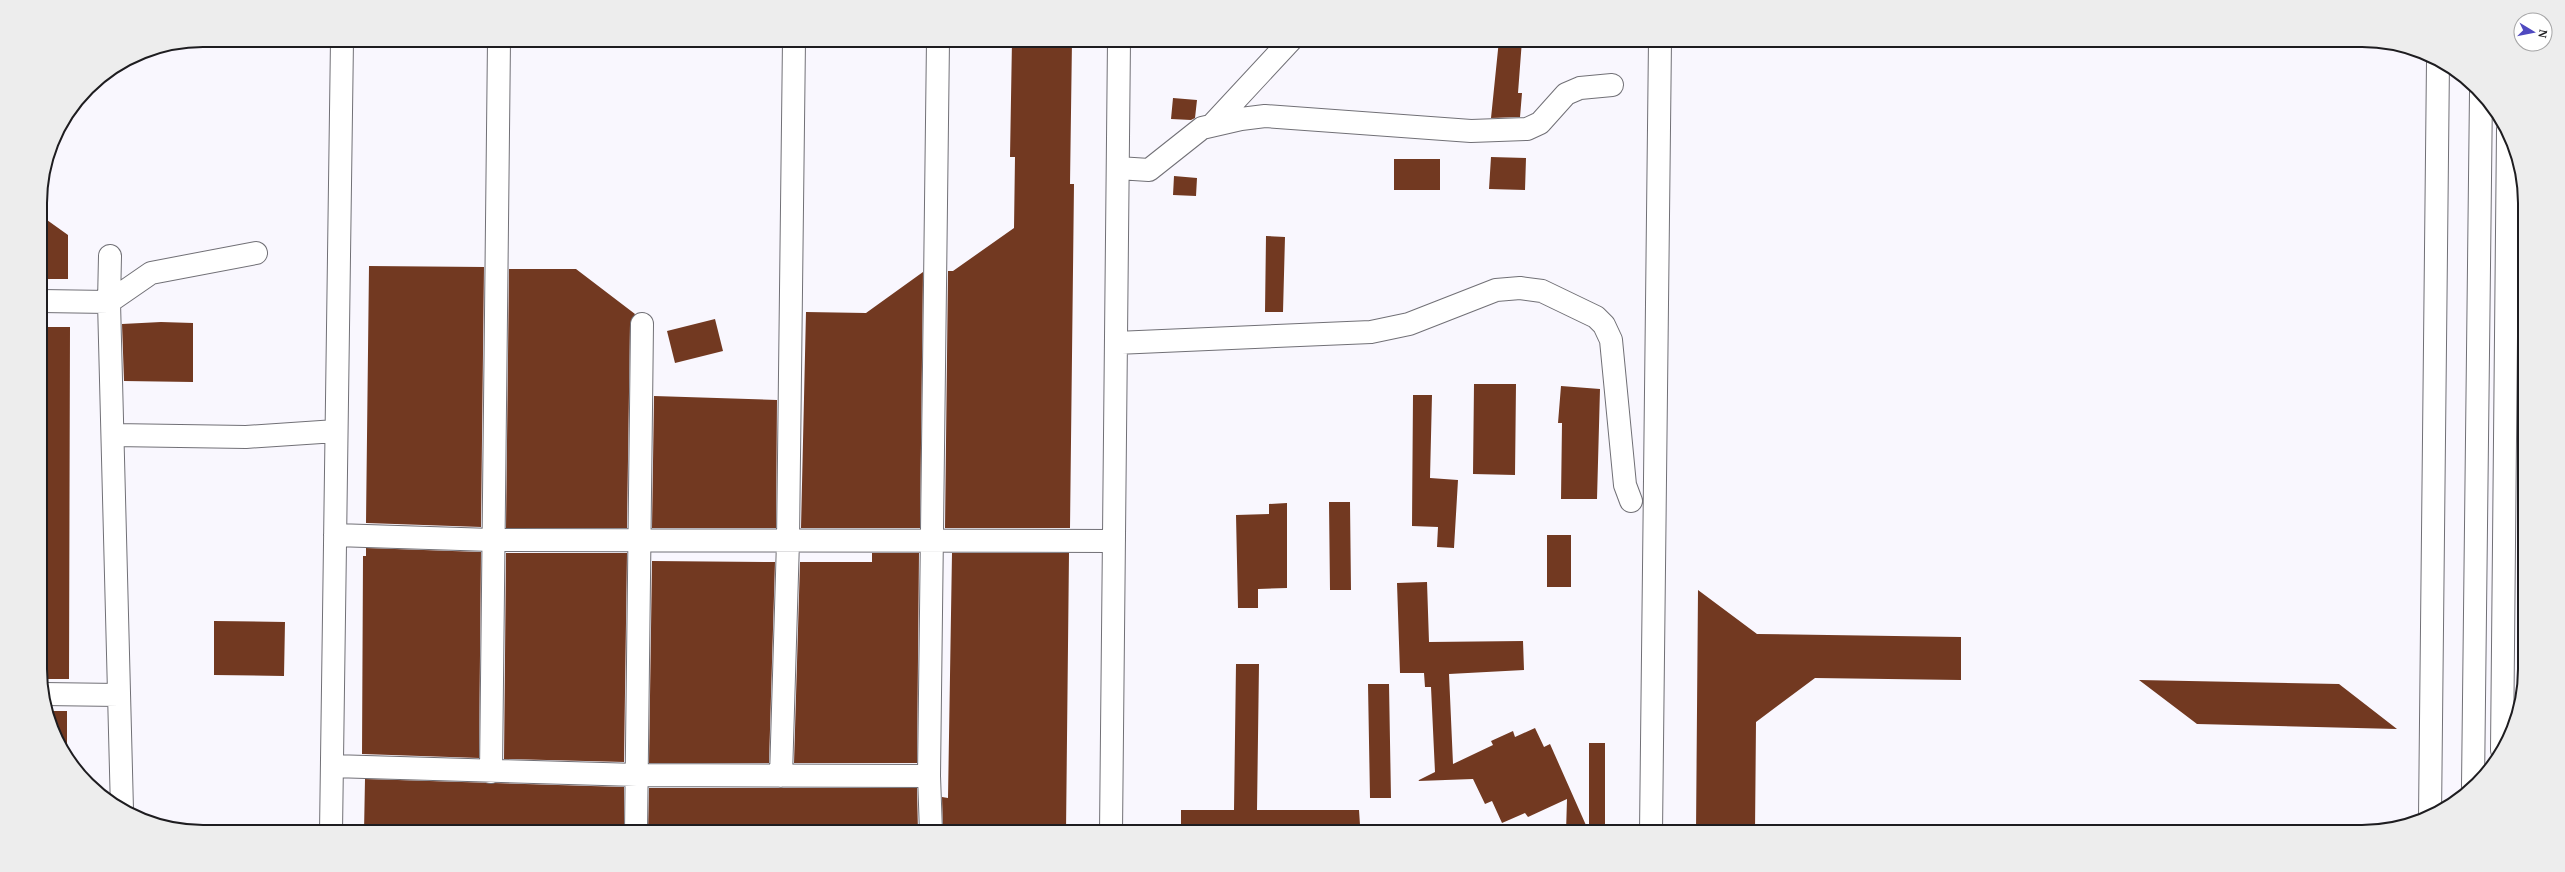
<svg xmlns="http://www.w3.org/2000/svg" width="2565" height="872" font-family="'PT Serif',serif">
<rect width="100%" height="100%" fill="#f9f7fe"/>
<path fill="#723921" d="M1012,40H1072L1070,184H1074L1070,528H945L948,271H953L1014,228L1015,157H1010Z
M1499,40H1522L1518,93H1522L1520,117L1491,118Z
M1173,98L1197,100L1195,118L1191,120L1171,119Z
M1491,157L1526,158L1525,190L1489,189Z
M1394,159H1440V190H1394Z
M1174,176L1197,178L1196,196L1173,195Z
M40,215L68,235V279H41Z
M1266,236L1285,237L1283,312H1265Z
M369,266L484,267L481,527L366,523Z
M509,269H576L635,314L630,324L627,528H506Z
M923,272L920,528H801L806,312L866,313Z
M715,319L723,351L675,363L667,331Z
M161,322L193,323V382L124,381L122,324Z
M41,327H70L69,679H43Z
M1474,384H1516L1515,475L1473,474Z
M1561,386L1600,389L1597,499H1561L1562,423H1558Z
M1413,395H1432L1430,478L1458,480L1454,548L1437,547L1438,527L1412,526Z
M654,396L777,400L776,528H652Z
M1329,502H1350L1351,590H1330Z
M1287,503V588L1258,589V608H1238L1236,515L1269,514V504Z
M1547,535H1571V587H1547Z
M366,548L481,552L479,758L362,754L363,556H366Z
M506,553H627L624,762L504,759Z
M872,553H919L917,763H794L800,562H872Z
M952,553H1069L1066,832H943L942,797L948,798Z
M652,561L775,562L769,763H649Z
M1427,582L1429,642L1523,641L1524,670L1449,674L1453,764L1493,745L1491,741L1513,731L1515,737L1535,728L1544,747L1550,744L1589,832H1566L1567,799L1528,817L1525,813L1502,823L1492,801L1485,804L1473,779L1417,781L1435,772L1431,687H1425L1424,673H1400L1397,583Z
M1698,590L1757,634L1961,637V680L1815,678L1756,722L1755,832H1696Z
M214,621L285,622L284,676L214,675Z
M1236,664H1259L1257,810H1359L1360,825H1237V830L1181,829V810H1234Z
M2139,680L2339,684L2397,729L2197,724Z
M1368,684H1389L1391,798H1370Z
M47,711H67V757L57,741Z
M1589,743H1605V831L1589,832Z
M365,779L624,787V832H364Z
M649,788H917L918,832H648Z"/>
<g fill="none" stroke-linecap="round" stroke-linejoin="round">
<defs>
<path id="minor" d="M1213,124L1291,40
M1118,168L1149,170L1202,128L1241,119L1265,116L1471,131L1527,129L1540,123L1566,94L1580,88L1612,85
M110,256L109,302L122,810
M41,301L109,302L151,273L256,253
M1116,343L1371,332L1409,324L1496,290L1520,288L1542,291L1596,317L1604,325L1611,340L1625,485L1631,501
M114,435L246,437L336,431
M335,535L492,540L1114,541
M43,694L119,695
M332,766L637,775L929,776
M491,772L499,40
M781,776L788,541L794,40
M2430,817L2438,61
M331,832L342,40
M636,832L642,324
M931,832L929,776L938,40
M1111,832L1119,40
M1651,832L1660,40"/>
<path id="major" d="M2502,750L2508,130
M2473,786L2481,92"/>
</defs>
<use href="#minor" stroke="#717076" stroke-width="24"/>
<use href="#major" stroke="#717076" stroke-width="24"/>
<use href="#minor" stroke="#fff" stroke-width="22"/>
<use href="#major" stroke="#fff" stroke-width="22"/>
</g>
<path d="M0 0H2565V872H0ZM203 47H2362A156 156 0 0 1 2518 203V669A156 156 0 0 1 2362 825H203A156 156 0 0 1 47 669V203A156 156 0 0 1 203 47Z" fill="#ededed" fill-rule="evenodd"/>
<path fill="none" stroke="#1e1d20" stroke-width="2" d="M203 47H2362A156 156 0 0 1 2518 203V669A156 156 0 0 1 2362 825H203A156 156 0 0 1 47 669V203A156 156 0 0 1 203 47Z"/>
<g transform="translate(2533 32) rotate(100)"><circle r="19" fill="#ffffff" stroke="#a5a5a6"/>
<path d="M0-3L7 15L0 10L-7 15Z" fill="#4f49c0"/>
<text y="-6" font-size="11" font-weight="bold" text-anchor="middle" fill="#1e1d20">N</text>
</g>
</svg>
